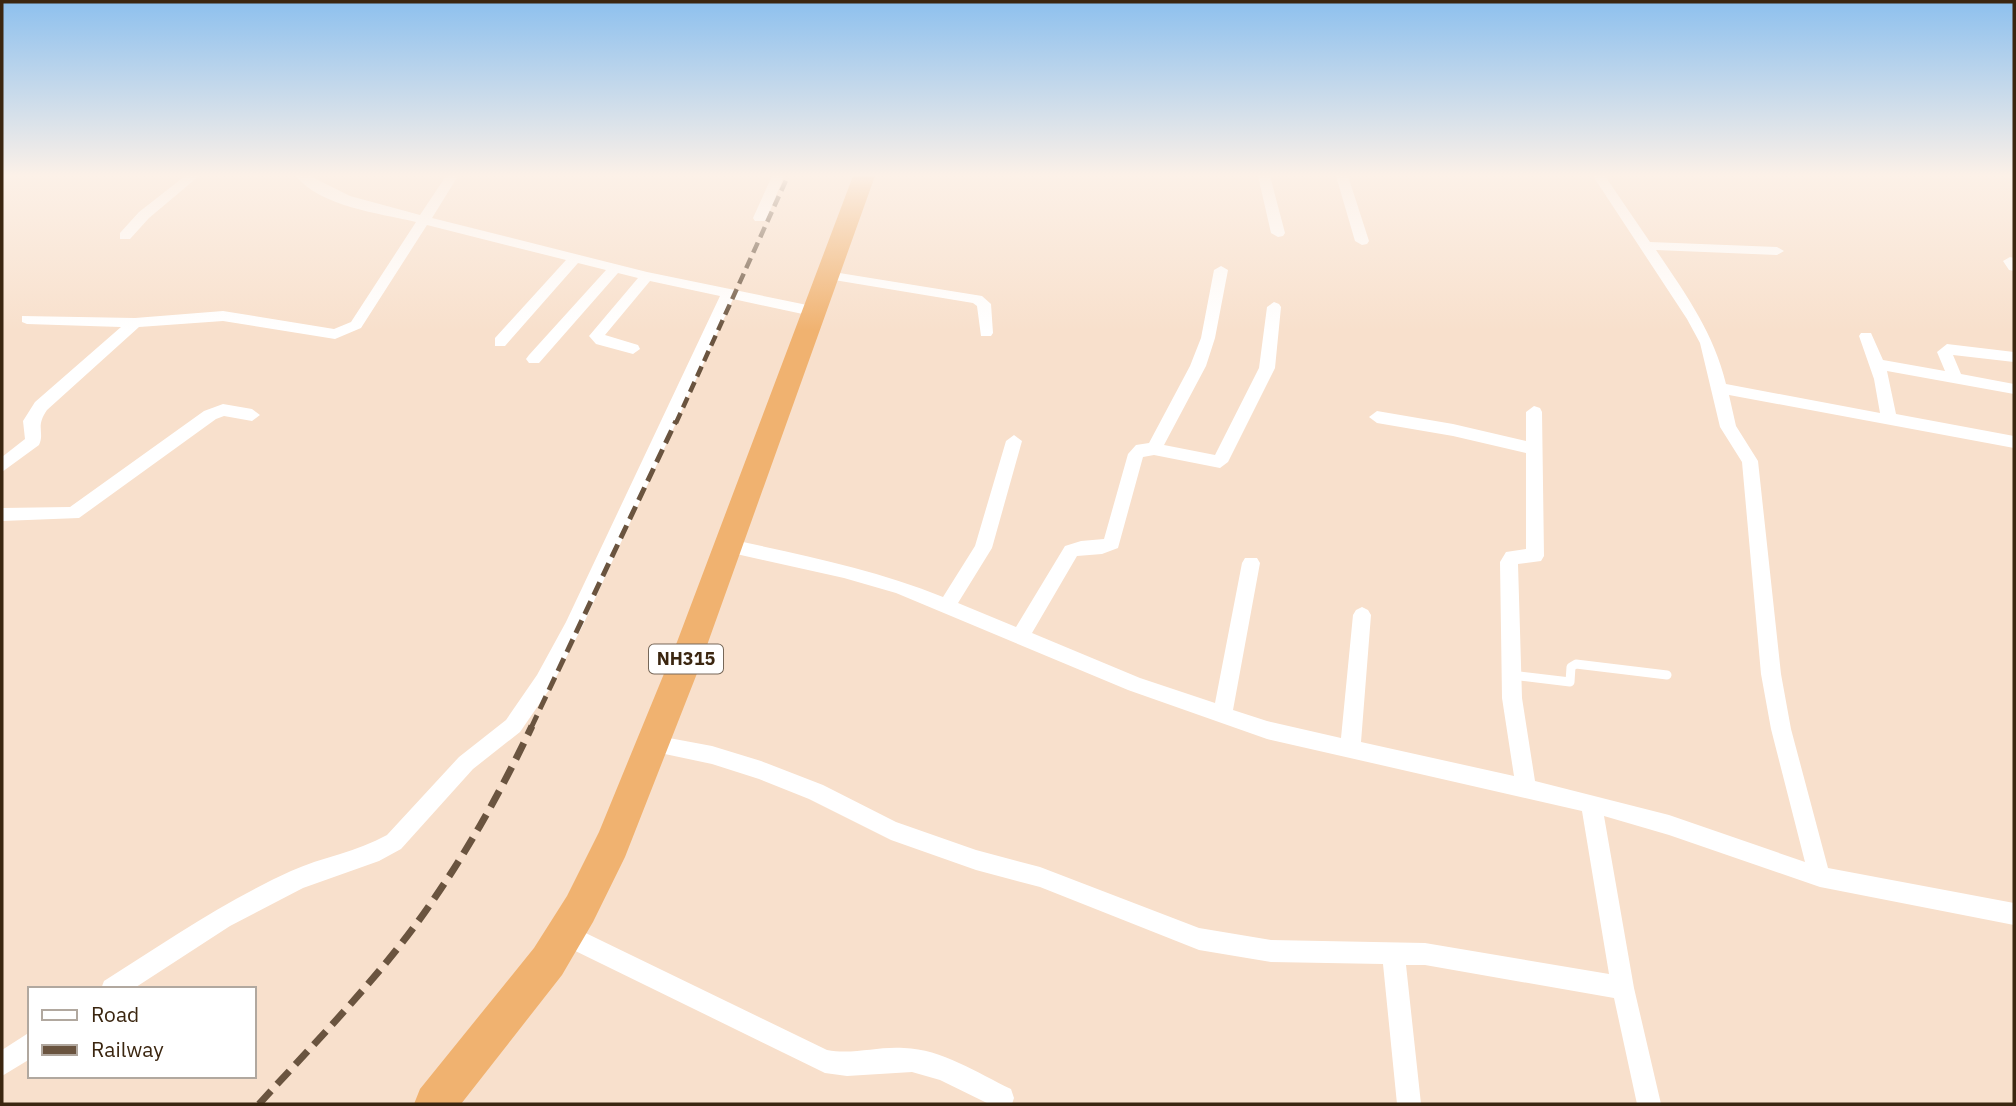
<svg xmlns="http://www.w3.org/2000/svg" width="2016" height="1106" font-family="'IBM Plex Sans',sans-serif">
<rect width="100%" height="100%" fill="#f8e0cc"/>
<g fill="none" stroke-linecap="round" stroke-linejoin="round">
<path stroke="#fff" stroke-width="9" d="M1511,675L1570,682L1571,667L1576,664L1667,675"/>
<path fill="#fff" fill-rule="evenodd" d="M185,176H199L149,218L130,239H120V233L139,212Z
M296,176H310L350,196L420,215L446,176H458L432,218L647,272L812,306L819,311L812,316L733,299L583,625L551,687L520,732L473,769L401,849L379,861L303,888L230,926L133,989H101L104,981C165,942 225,901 291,871C322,857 357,852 387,835L459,757L506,720L537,675L566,622L720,296L650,281L605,335L638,345L640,349L633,354L596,344L589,336L638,278L618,273L539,363H529L526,359L529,355L606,270L578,263L505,346H495V338L566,260L427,225L361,328L335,339L223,321L139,327L47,410C35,427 45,432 39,445L2,472V457L25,439L23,421L35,402L121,327L27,324L22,322V316L135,318L223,311L334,329L351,322L416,222C379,213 321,207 296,176Z
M772,176H784L767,218L765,221H755L753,218Z
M1258,176H1270L1285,233L1283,236L1278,237L1271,233Z
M1336,176H1348L1369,241L1367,244L1362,245L1355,241Z
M1593,176H1605L1650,242L1777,247L1784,251L1777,255L1656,250C1685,293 1714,333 1726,384L1880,413L1874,379L1859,336L1861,333H1871L1883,360L1945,371L1937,352L1947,344L2014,352V362L1953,355L1961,374L2014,384V394L1887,371L1896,414L2014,436V448L1729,395L1736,426L1758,461L1781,674L1791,729L1828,868L2014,903V925L1820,887L1669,835L1604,816L1634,988L1661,1104H1637L1614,998L1425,965H1406L1421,1104H1397L1383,964L1271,962L1199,950L1040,887L976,870L891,840L809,799L759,779L712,764L646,750L643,744L646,738L653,735L712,746L761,761L823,785L896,822L976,850L1040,867L1199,928L1271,940L1425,943L1609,974L1582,811L1267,739L1128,690L896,593L844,578L723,551L720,546L723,541L729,539C802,555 874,569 943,597L975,546L1006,441L1014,435L1022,441L992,548L958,603L1016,627L1065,546L1081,541L1104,539L1128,454L1136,445L1149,443L1190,366L1201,338L1214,270L1221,266L1228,270L1215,338L1206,366L1164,445L1215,455L1259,368L1267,307L1274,302L1279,304L1281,307L1275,368L1228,462L1220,468L1154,455L1143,457L1118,548L1102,554L1077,556L1032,633L1140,678L1215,703L1242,563L1245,558H1257L1260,563L1233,710L1267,721L1341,738L1353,615L1356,610L1362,607L1368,610L1371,615L1361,742L1514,776L1502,698L1500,562L1506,552L1526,549V453L1453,436L1377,423L1369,417L1377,411L1453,424L1526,441V412L1534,406L1540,408L1542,412L1544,556L1541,561L1518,564L1522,698L1535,781L1669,815L1805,862L1771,729L1761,674L1742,462L1720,427L1700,343L1687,319Z
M2010,257L2014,258V271L2009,270L2003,261Z
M827,271L982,296L991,304L993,333L991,336H981L977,306L973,303L822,278L820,275Z
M223,404L252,409L260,415L252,421L224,416L216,419L79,518L2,521V508L70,507L204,411Z
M565,923L827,1050C853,1055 878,1046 904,1048C942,1049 977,1073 1011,1089L1014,1098L1012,1104H989L940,1080L912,1072L847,1076L825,1073L557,942L554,934L557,926Z
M30,1032V1059L2,1076V1050Z"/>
<path fill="#f0b270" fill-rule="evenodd" d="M853,176H875L696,676L625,857L593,922L562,975L461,1104H414L420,1089L534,948L567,896L599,832L677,642Z"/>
<path stroke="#6a543f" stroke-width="4.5" stroke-dasharray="11 6" stroke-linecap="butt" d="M676,423L788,176"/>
<path stroke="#6a543f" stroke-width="5" stroke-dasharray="14 7" stroke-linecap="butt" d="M531,728L676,421"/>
<path stroke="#6a543f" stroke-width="7" stroke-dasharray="18 9" stroke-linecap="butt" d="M259,1104C317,1040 380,977 429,906C469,849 502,789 532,726"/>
</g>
<linearGradient id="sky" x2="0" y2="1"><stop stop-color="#8dc0ee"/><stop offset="0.53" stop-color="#fcf1e8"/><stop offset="1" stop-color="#fcf1e8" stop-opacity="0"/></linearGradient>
<rect width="2016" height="331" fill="url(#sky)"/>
<g text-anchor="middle" stroke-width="7" stroke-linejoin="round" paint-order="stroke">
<rect fill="#fff" stroke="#766758" stroke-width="2" x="649" y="644.5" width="74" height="29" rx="5"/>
<g font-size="18" font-weight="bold" fill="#3b2610">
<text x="686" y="665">NH315</text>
</g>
</g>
<rect width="2016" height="1106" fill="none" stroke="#3b2610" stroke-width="7"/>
<rect x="28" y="987" width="228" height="91" fill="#ffffff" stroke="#b1a89f" stroke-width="2"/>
<rect x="42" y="1010" width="35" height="10" fill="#ffffff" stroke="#b1a89f" stroke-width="2"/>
<text x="91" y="1022" font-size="21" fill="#3b2610">Road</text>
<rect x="42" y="1045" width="35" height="10" fill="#6a543f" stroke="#b1a89f" stroke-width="2"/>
<text x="91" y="1057" font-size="21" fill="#3b2610">Railway</text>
</svg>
